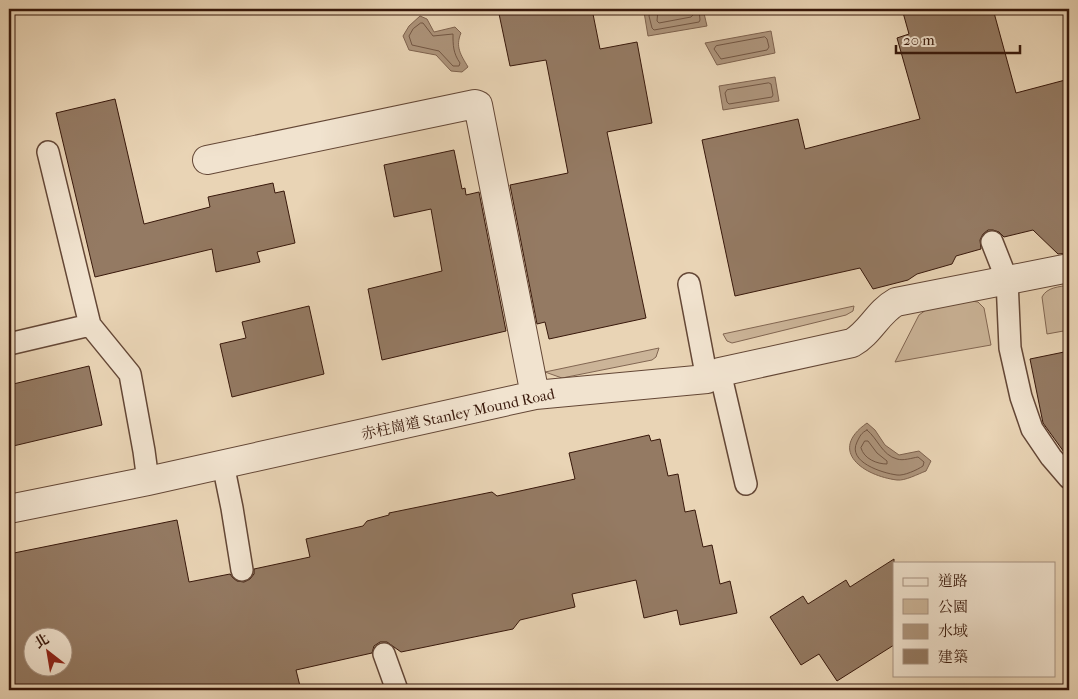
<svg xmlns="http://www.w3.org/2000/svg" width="1078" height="699" font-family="'IM FELL French Canon','Noto Serif TC',serif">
<rect width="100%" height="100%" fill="#e9d4b5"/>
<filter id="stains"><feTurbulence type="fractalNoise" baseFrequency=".004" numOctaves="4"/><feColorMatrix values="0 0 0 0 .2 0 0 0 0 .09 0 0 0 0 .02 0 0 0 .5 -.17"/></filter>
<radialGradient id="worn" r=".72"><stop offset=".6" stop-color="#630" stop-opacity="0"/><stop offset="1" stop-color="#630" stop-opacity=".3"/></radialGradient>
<path fill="#cbb498" stroke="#826652" d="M1069,285V330L1047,334L1042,297C1047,287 1059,287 1069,285Z
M971,301L978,302L984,308L991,345L895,362L919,315L926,310Z
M854,306L853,311L846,315L732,343L727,341L723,334Z
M659,348L656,357L652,360L562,378L545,372Z"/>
<path fill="#ad947b" stroke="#7e624e" d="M659,9H703L707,26L648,36L644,12Z
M420,16L427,19L434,32L455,27L461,33C455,47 461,55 468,67L462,72L451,71L436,55L409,50L403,36L409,26Z
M771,31L775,53L717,65L705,43Z
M775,77L779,101L723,110L719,86Z
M867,423L875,430L885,445L899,455L919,451L931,461L926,471C918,474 905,481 897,480C864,476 827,451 867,423Z"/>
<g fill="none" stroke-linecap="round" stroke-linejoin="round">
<path stroke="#725643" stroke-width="1" d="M651,9L649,16L652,28L654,30L699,22L700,20L699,9
M658,9L657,21L659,23L691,17L693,15L692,9
M421,23H423L433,36L453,34C453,45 453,53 460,63L459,66H453L439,51L412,45L409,36L413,29Z
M765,37L767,39L769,47L767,50L721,59L714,49L716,46Z
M769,83L771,84L773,95L772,97L729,104L727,102L725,93L727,90Z
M867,430C878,439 882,455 897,459C903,461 912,458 918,457L924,462L923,466C917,470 904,476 897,475C882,473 847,462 857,442C860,436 861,433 867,430Z
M865,441H868L877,453L887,461V464C877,464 864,459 861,448Z"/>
</g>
<path fill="#947a63" stroke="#38180b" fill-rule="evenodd" d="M498,9H592L600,49L637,42L652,123L607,132L646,318L549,339L545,322L537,324L510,185L568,173L546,60L510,66Z
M902,9H993L1016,93L1069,79V253L1058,254L1033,230L1004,237L999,232L993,230H988L983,234L980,240L981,249L956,256L952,264L917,274L908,280L873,289L860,268L735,296L702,140L798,119L805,149L920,119L897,38L909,34Z
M115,99L144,224L210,207L208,197L273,183L275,193L284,191L295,243L257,252L260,262L216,272L212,249L95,277L56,113Z
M454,150L462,189L465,188L466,195L479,192L506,331L382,360L368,289L442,271L431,209L394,217L384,165Z
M309,306L324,374L232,397L220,344L246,338L242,322Z
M1069,351V459L1043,423L1030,359Z
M89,366L102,425L9,447V385Z
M649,435L651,441L660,439L668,476L678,474L685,512L695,510L703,547L712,545L720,584L730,581L737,613L680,625L677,610L644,618L636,580L572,594L575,607L520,620L513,629L401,652L387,642H380L374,646L372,653L296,670L301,690H9V554L177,520L189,582L230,574L233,578L237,581L244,582L250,579L254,574V569L310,557L306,539L363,526L367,521L389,515V513L492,492L497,496L575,479L569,453ZM32,636H62V666H32Z
M894,559V645L837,681L819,654L801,665L770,617L803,596L808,604L846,580L850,587Z"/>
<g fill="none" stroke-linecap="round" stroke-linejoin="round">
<defs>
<path id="service" d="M48,152L90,325
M992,242L1007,280L1010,348L1021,397L1032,429L1051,457L1069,478
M689,284L707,379
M9,344L90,325L130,374L144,451L148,481
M720,372L746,484
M223,464L232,508L242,570
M384,654L397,690"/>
<path id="minor" d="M207,160L475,104L478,105L535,395
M9,509L148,481L535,395L707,379L720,372L852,343C870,333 878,312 896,302L1069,268"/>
</defs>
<use href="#service" stroke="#644736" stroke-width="24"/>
<use href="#minor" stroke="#644736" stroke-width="30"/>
<use href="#service" stroke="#f1e3cf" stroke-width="21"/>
<use href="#minor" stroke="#f1e3cf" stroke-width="28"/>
</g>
<g text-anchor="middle" stroke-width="4.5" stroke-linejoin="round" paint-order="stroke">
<g font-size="15" fill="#38180b" stroke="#f1e3cf">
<text transform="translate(458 414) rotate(-12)" y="5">赤柱崗道 Stanley Mound Road</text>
</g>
</g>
<rect width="1078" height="699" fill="none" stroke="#e9d4b5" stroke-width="30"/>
<rect x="10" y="10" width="1058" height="679" fill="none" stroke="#38180b" stroke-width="2.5"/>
<rect x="15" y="15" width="1048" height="669" fill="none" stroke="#38180b"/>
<rect x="893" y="562" width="162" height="115" fill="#f1e3cf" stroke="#a79281"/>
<rect x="903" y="578" width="25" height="8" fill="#f1e3cf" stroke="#a79281"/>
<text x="938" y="586" font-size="15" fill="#38180b">道路</text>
<rect x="903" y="599" width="25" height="15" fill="#cbb498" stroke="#a79281"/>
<text x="938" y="612" font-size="15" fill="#38180b">公園</text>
<rect x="903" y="624" width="25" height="15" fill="#ad947b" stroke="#a79281"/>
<text x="938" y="636" font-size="15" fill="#38180b">水域</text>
<rect x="903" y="649" width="25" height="15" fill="#947a63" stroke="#a79281"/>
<text x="938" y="662" font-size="15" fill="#38180b">建築</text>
<g transform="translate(48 652) rotate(329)"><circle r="24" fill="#f1e3cf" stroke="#a79281"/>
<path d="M0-4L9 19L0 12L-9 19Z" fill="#8f2418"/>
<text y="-8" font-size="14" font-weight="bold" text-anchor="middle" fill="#38180b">北</text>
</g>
<path d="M896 45v8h124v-8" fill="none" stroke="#38180b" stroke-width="2.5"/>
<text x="903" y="45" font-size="15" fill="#38180b" stroke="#f1e3cf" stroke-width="4" paint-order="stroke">20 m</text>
<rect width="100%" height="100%" filter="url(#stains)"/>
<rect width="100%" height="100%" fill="url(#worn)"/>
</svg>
